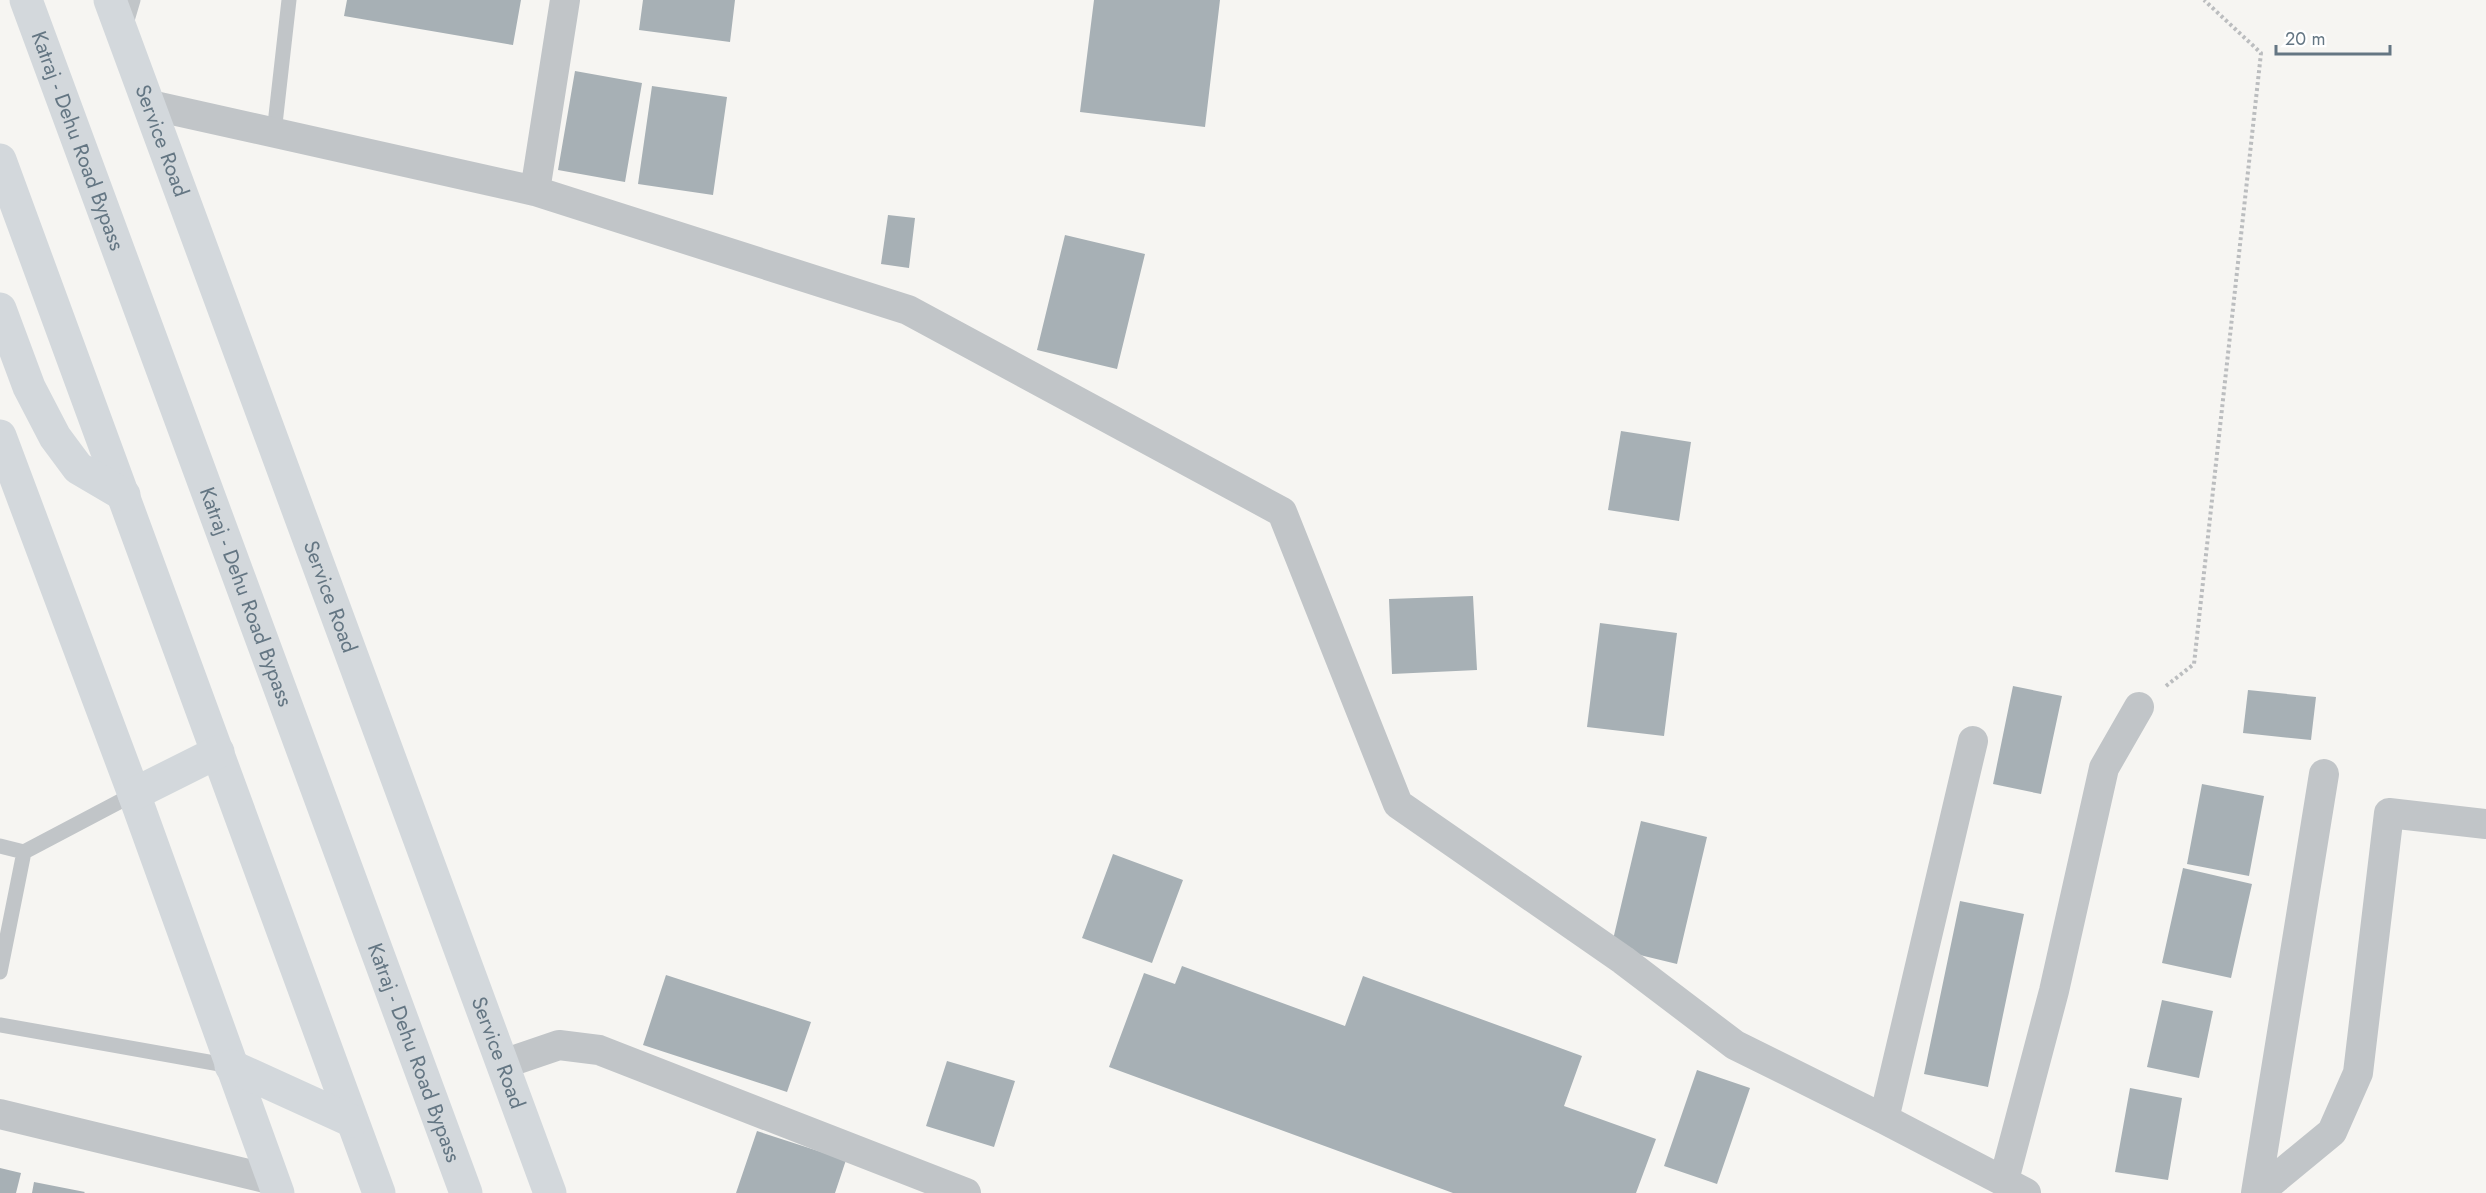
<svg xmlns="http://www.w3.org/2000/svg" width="2486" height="1193" font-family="Jost,sans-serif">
<rect width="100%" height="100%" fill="#f6f5f2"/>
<path fill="#a7b0b5" d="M347,0H521L513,45L344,16Z
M643,0H735L730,42L639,30Z
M1094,0H1220L1205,127L1080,112Z
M575,71L642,83L625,182L558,170Z
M652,86L727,97L713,195L638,184Z
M888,215L915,218L909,268L881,264Z
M1065,235L1145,254L1117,369L1037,350Z
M1621,431L1691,442L1679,521L1608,510Z
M1473,596L1477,670L1392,674L1389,599Z
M1600,623L1677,633L1664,736L1587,727Z
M2013,686L2062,696L2041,794L1993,784Z
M2248,690L2316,697L2311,740L2243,733Z
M2202,784L2264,796L2249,876L2187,864Z
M1641,821L1707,837L1677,964L1611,948Z
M1113,854L1183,880L1152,963L1082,938Z
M2183,868L2252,884L2231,978L2162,963Z
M1960,901L2024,914L1988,1087L1924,1074Z
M1182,966L1345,1026L1363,976L1582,1056L1564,1106L1656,1139L1636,1193H1453L1109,1067L1144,973L1175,984Z
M666,975L811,1022L787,1092L643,1045Z
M2162,1000L2213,1011L2199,1078L2147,1067Z
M947,1061L1015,1081L994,1147L926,1126Z
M1697,1070L1750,1088L1717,1184L1664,1166Z
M2130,1088L2182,1098L2168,1180L2115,1172Z
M757,1131L846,1160L835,1193H736Z
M0,1168L21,1173L16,1193H0Z
M34,1182L85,1192L84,1193H32Z"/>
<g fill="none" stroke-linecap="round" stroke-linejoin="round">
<path stroke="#bbbdbf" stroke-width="4" stroke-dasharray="3 3" stroke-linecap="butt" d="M2166,686L2194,664L2261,53L2204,0"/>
<path stroke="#c1c5c8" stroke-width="15" d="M125,27L133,0
M274,133L289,0
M0,846L24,852
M0,972L24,852L134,794
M0,1025L231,1066"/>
<path stroke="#c1c5c8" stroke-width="30" d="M150,105L535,191L908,310L1282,512L1398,804L1623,960L1735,1045L1884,1119L2026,1193
M535,191L565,0
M503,1064L559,1045L599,1050L966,1193
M0,1114L273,1180
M1884,1119L1973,741
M2004,1180L2054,991L2104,768L2139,707
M2256,1193L2324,774
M2258,1193L2332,1132L2358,1073L2389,813L2486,824"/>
<g stroke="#d3d8dc" stroke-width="33">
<path id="s1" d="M110,0L550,1193"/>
<path d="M0,436L134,794L278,1193"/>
</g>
<g stroke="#d3d8dc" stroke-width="33">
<path id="s2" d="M26,0L466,1193"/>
<path d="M0,160L379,1193"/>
<path d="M0,309L29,387L55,437L78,468L124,495"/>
<path d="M134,794L218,752"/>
<path d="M231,1066L352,1121"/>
</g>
</g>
<g text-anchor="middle" stroke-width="6" stroke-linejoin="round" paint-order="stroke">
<g font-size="21" fill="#647683" stroke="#fff">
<text dy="7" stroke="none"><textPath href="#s2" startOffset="150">Katraj - Dehu Road Bypass</textPath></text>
<text dy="7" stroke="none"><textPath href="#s1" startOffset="150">Service Road</textPath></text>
<text dy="7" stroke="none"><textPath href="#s2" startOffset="636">Katraj - Dehu Road Bypass</textPath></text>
<text dy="7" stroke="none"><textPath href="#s1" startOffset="636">Service Road</textPath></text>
<text dy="7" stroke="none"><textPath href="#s1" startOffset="1122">Service Road</textPath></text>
<text dy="7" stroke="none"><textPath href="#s2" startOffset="1122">Katraj - Dehu Road Bypass</textPath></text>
</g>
</g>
<path d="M2276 45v9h114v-9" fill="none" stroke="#647683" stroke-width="3"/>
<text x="2285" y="45" font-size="18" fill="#647683" stroke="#ffffff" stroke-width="4.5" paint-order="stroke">20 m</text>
</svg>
